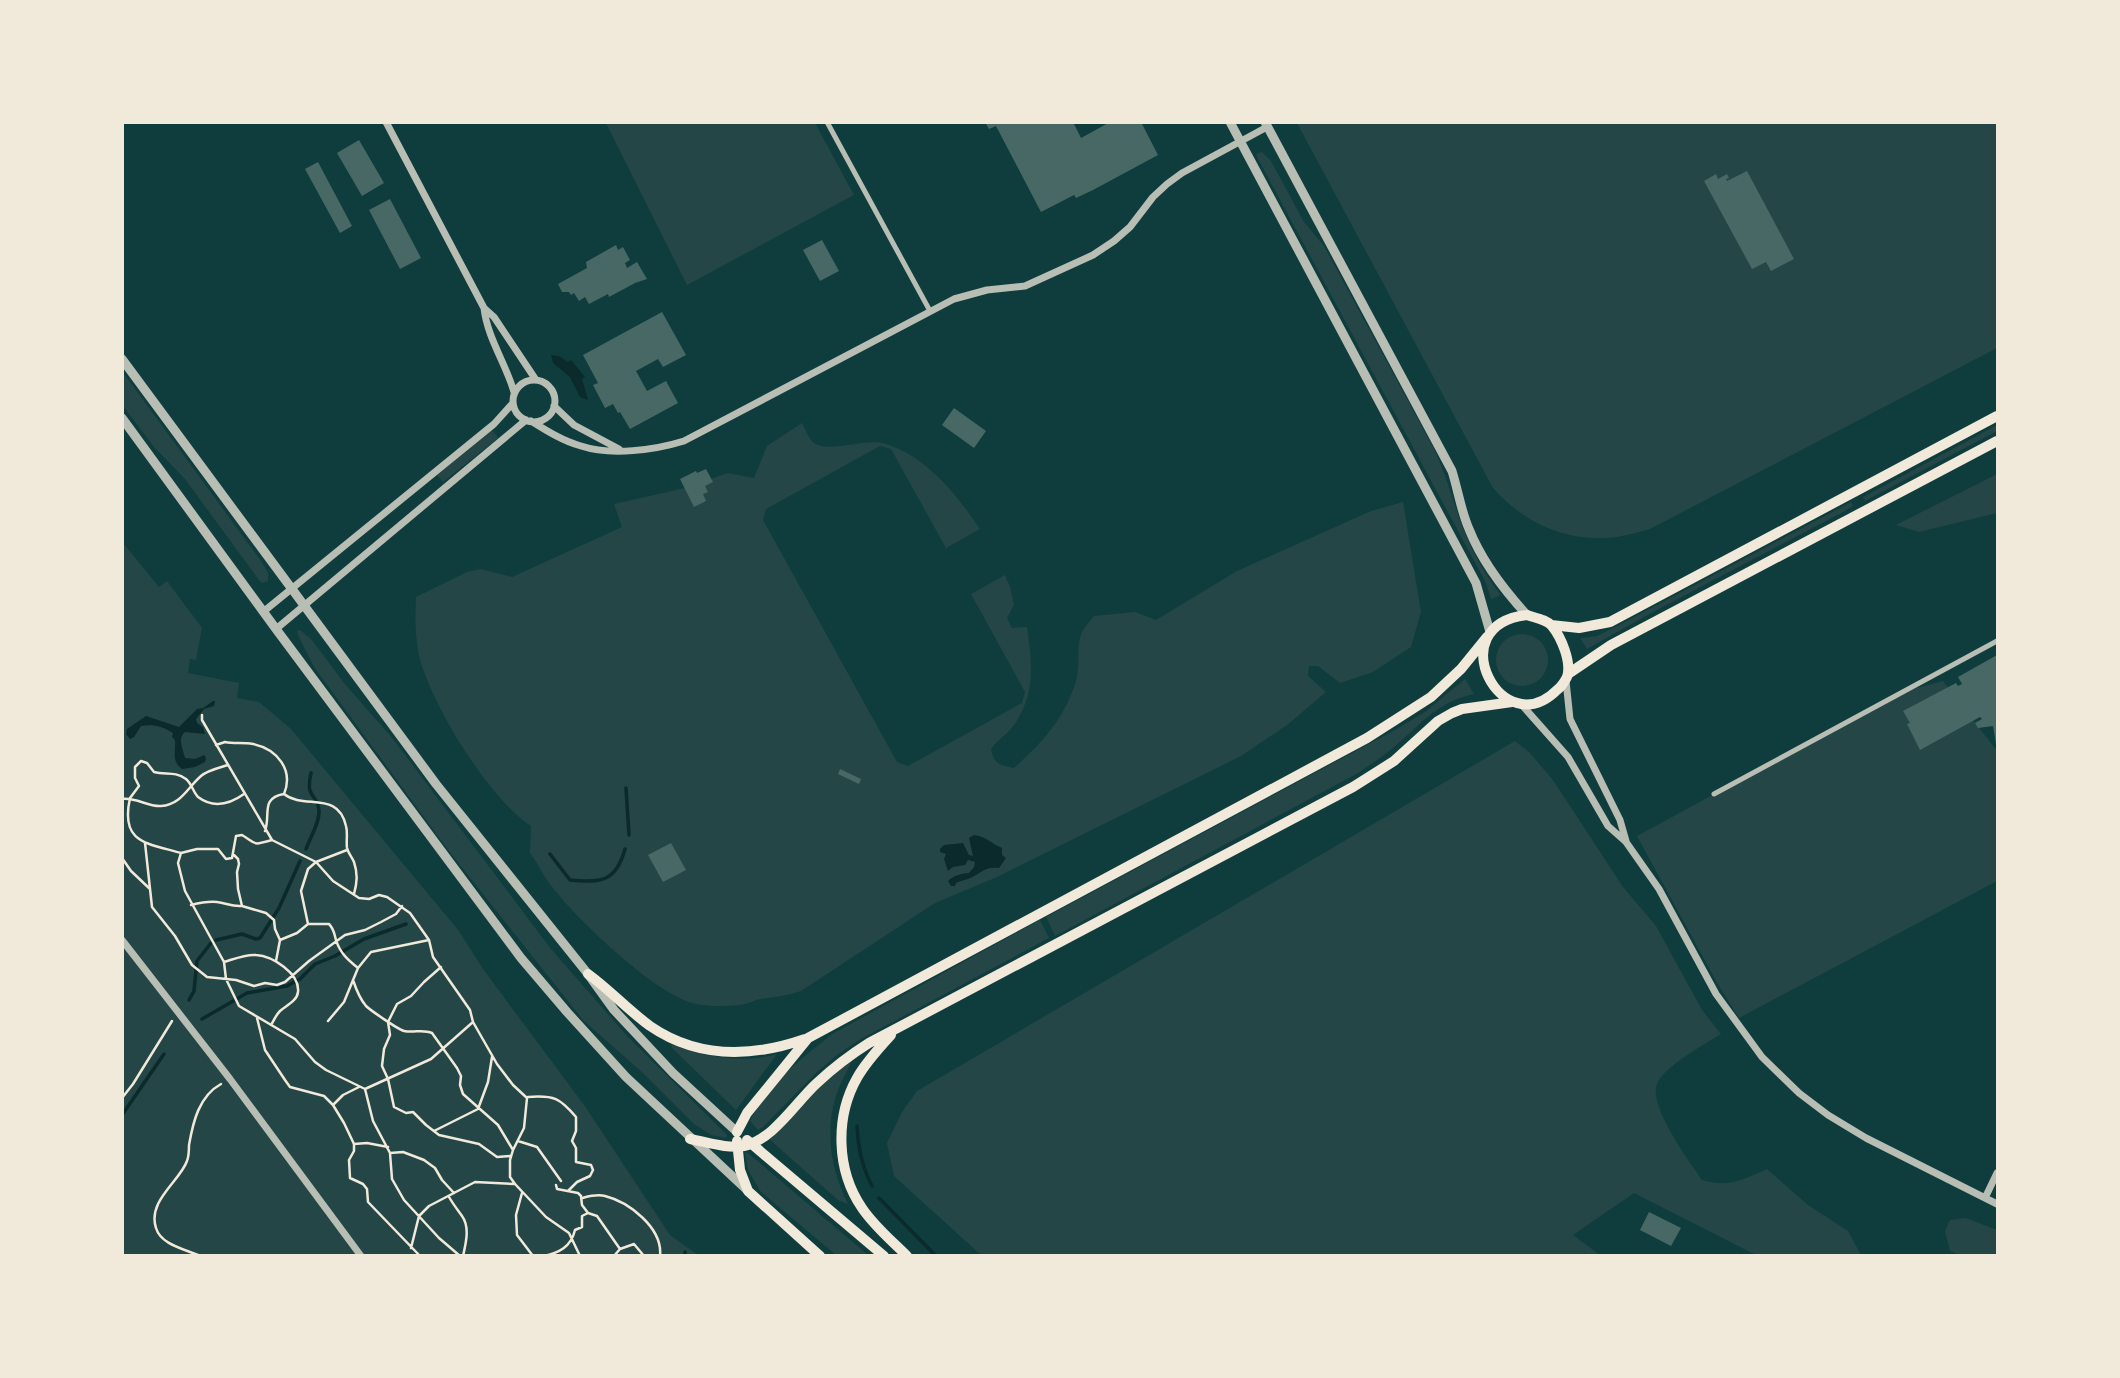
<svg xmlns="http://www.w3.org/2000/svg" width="2120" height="1378" font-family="Helvetica,sans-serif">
<rect width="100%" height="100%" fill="#0f3d3e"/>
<path fill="#244646" d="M606,123H815L854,195L687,285Z
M1297,123H1997V348L1650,529C1639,532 1628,535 1617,537C1568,543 1525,524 1493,488Z
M1262,152L1271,161L1304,222L1324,246L1433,447C1445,472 1452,497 1461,523C1470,548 1484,573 1500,594L1499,596L1491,599L1486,583L1257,157L1256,154Z
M122,371L261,561L268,573V581L262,583L259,580L185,479L154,447L123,406Z
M802,423C805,429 808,437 813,442C828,455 866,437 886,444C927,457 957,495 980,529L946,548L891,449L880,446L766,509L763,520L897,762L908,766L1022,703L1025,692L971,594L1005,575L1010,587L1014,605L1007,618L1012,628L1027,627C1032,662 1036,694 1014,725C1008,734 997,740 991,749C994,765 1001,765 1014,768C1041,744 1064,719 1075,684C1081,668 1076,650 1081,634C1084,628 1090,621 1094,616L1135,612L1156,620L1237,571L1371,511L1403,502L1421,612L1411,647L1373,672L1340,683L1318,666H1309L1308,676L1326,692L1287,725L1241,756L995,878L935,903L801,991C787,996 774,997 760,999C755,1000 750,1003 745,1004C729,1007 707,1007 692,1003C653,992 574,917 550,884C542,874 538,863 530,853L531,826C489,799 431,704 419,656C415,637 415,616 416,597L467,572L481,569L512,577L622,527L614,504L685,488L728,473L754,478L767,446Z
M1997,425V431L1865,501L1863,497Z
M492,430L498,438L443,482L437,475Z
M1997,474V513L1919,532L1896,525Z
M1851,502L1853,506L1843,512L1651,613L1587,649L1580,638L1597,636L1625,622Z
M123,543L159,587L167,581L202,628L196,660L190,659L188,673L239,683L237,698L259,702L291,729L459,931L483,969L584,1105L670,1235L698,1255H123Z
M300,630L312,640L344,683L393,739L551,949L628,1037L724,1132L727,1135L726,1138L711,1135L694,1124L644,1074L583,1020L448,850L314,667L298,635L297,631Z
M1496 660a26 26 0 1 1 52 0a26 26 0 1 1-52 0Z
M1465,679L1474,694C1435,702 1418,728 1389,751C1379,759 1368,766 1358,773L1055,936L1046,917L1395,730L1425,712Z
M1943,681L1997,751V881L1739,1018L1716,981L1637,836L1902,692Z
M1515,741L1529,752L1553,780L1623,887L1656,926L1702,1010L1721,1034C1705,1044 1663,1067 1657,1084C1648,1106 1689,1161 1702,1180C1729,1188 1742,1180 1767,1169L1808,1205L1848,1231L1861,1255H1756L1634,1193L1573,1235L1600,1255H981L894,1176L887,1143L902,1112L917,1091Z
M1040,920L1049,938L859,1040L837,1055L817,1072L763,1127L758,1130L750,1121C766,1085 804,1056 834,1033Z
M671,1044C704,1057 743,1064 777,1054L736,1110L672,1048Z
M852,1060C849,1069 842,1079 838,1090C824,1128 830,1168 848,1204L838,1200L769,1139L818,1086Z
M745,1152L748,1153L868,1255H836L760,1191L748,1170Z
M1966,1218L1997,1230V1255H1960L1950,1251L1945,1231L1950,1220Z"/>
<path fill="#0a2a2b" d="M551,355L559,356L568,362L571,360L585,377L582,379L588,400L580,397L570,377L553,363Z
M213,701H215L214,706L204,709L196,719L197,723L203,727L205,734L185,732C177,738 183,749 185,758L195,759L204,755L206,758L205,762L195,767L182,769C171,761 176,752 175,740L172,737L173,733C162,726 153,724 141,726L134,737L130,739L126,734L127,729L146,716L179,727L197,709L203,708Z
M974,835C988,837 990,843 1002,848V855L1006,858L999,868C983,866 981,874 968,879C964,880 960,881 956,883L955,886H951L948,881C952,876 963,873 969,873L974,867L975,862L968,860L965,865L953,867L948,871L944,859L946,854L940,852V849L944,845L963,843L969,855L973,856L969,838Z"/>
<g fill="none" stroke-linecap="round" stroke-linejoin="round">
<path stroke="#0a2a2b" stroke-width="3.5" d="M626,788L629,835
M306,849C310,838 320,822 319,810C317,793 305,799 311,773
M550,854L570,880C601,883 616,882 625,849
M216,940L242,934L256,939L260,938L279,908L300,861
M189,1000L194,991L197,961L211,943
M202,1019L247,993L287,986L300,979L315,964L335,956L364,939L406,924
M122,1115L164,1054
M857,1126C858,1148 862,1167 872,1186
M879,1198L936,1256
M685,1256V1252"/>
</g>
<path fill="#486865" d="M985,122H1073L1081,138L1110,122H1141L1158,155L1093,190L1076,198L1074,195L1041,212L996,126L989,129Z
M359,140L384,183L362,196L337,153Z
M318,162L352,226L340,233L305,169Z
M1747,171L1794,259L1771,271L1766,262L1752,269L1704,181L1716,174L1718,179L1727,174L1729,178L1726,179L1727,181Z
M390,199L421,258L400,269L369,210Z
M822,240L839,271L820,281L803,250Z
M616,245L618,250L623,247L630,260L625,263L627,268L637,262L647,279L635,283L609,297L608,294L589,304L585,297L579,301L574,293L571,295L569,292H562L558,284L587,268L586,262Z
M662,312L686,355L663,367L658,359L636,371L647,391L666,381L678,403L630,429L620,412L618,413L613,404L605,408L593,385L598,383L583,355Z
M954,408L986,431L974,448L942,425Z
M706,469L713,482L705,486L708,492L703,494L706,501L694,507L680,479L696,471L697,473Z
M1997,655V743L1996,744L1993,726L1978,728L1975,723L1982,719L1980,717L1920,750L1907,724L1910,723L1903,711L1956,683L1958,686L1962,684L1958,677Z
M840,769L861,779L859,784L838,774Z
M671,843L686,870L663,882L648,855Z
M1649,1212L1681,1228L1671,1246L1640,1230Z"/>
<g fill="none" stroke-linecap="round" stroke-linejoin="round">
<path stroke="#f1e9da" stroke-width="2.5" d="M202,715V720L272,840L316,862L333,881L359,898L369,899L379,895L387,897L410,913L429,940L433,957L470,1010L473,1022L497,1064L513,1085L527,1098L524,1128L513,1150L510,1160V1177L515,1184L546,1217L569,1233L580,1256
M216,745L225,742C234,744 243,742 253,744C277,749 294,770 284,794C304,810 338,790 346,826C348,833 346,841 347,848C348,853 352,857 354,862C358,874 357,883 354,894
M130,798L139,786L135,778V767L141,761L147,763L154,772C166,775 175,771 186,779C192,784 193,792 198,797C214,809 230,804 244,794
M130,798C120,843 146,843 181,853
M122,799C136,797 148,807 161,806C181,805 188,787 201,776C208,770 219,768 228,765
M265,831C271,815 260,798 284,794
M145,843L152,907L175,936L192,965L207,977L236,980L254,986L265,983L277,985L285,982L309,961L345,935L365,930L381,922L396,914L402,906
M181,853L178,863L185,891L224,962L226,979L239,1006L295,1039L315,1062L326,1070L365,1089L373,1121L390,1153L392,1179L404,1200L439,1238L460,1256
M181,853L197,849H218L226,859L232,858L236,836L242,835C257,844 251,846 272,840
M234,855L238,859L239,864L237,872L238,889L242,906L266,913L274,920L275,929L280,940
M122,858L131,871L150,889
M191,905C199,903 208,901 217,902C226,903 232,907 242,906
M308,924H329C334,929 334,933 336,940C340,953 348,960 358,968
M276,961L280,940L297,933L308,924L301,891L308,869L316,862L347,850
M224,962C234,959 246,954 256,955C272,956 300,973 298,992C297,1001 287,1005 280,1011C276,1015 274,1020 271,1025
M441,967L424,982L411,996L397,1004L388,1022L390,1035L384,1049L382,1066L388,1079L394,1107L406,1113L413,1112L426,1125L439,1135L479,1144L497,1157L510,1156
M353,980C356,989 360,999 366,1006C370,1010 399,1030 404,1031C414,1033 423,1029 432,1033L457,1068L461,1076L460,1085L463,1094L498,1125L513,1150
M257,1018L265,1050L285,1080L290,1087L324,1096L333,1105L344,1123L354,1144V1151L349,1160L350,1178L363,1184L367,1189L368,1202L420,1256
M328,1021L344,1002L358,968L371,952L429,940
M365,1089L431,1059L473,1022
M528,1097C554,1095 560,1098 576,1117V1131L572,1141L576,1148V1162L591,1165L593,1170L590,1176L577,1182L568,1191
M122,1098L133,1084L172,1021
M333,1105L343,1095L359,1087
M434,1131L478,1109L488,1082L492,1057
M518,1141L537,1147L561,1181
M354,1144L367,1143L388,1147
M390,1153L403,1152L424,1160L435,1168L442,1180L454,1193
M556,1185L557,1189L578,1193L581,1196L582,1205L588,1213L597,1216L620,1249L634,1244L644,1256
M522,1193L516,1215L517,1235L533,1256
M449,1197C453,1204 457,1209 462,1216C470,1227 466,1243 463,1256
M582,1198C590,1196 597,1194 605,1196C629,1202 663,1228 660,1256
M411,1248L419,1216L429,1206L475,1182L515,1184
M200,1256C185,1249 161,1245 156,1228C147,1201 180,1181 187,1161C189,1156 189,1150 189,1145C193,1122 199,1096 221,1084
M543,1256C559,1253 571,1247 575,1230L582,1227V1216L588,1213
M614,1256L620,1249"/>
<path stroke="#b8beb3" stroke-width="5" d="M827,122L930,311
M1714,794L1997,641"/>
<path stroke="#b8beb3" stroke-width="7" d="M386,122L484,308L494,317L536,380
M484,308C487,337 506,364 514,392
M513 401a21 21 0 1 1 42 0a21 21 0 1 1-42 0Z
M554,406L574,425L619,449
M531,421C547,431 563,441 581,446C611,456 655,450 684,441L954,299L987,290L1025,286L1093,255L1114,241L1130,227L1153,197L1167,184L1182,173L1267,127
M263,612L494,424L513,403
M276,629L526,420
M1566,681L1570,719L1620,820L1626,841
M1521,704L1568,757L1608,826L1626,842L1659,889L1716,994L1762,1057L1799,1093L1828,1115L1866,1138L1997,1204
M122,940L230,1079L361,1256
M1985,1198L1997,1173"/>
<path stroke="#b8beb3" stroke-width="9" d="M1230,122L1476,583L1490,632
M1265,122L1452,471C1458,490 1461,511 1469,529C1482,562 1504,590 1527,615
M122,359L436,784L588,974L614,1010L673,1073L737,1132
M122,418L276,629L521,958L567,1012L626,1077L747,1190"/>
<path stroke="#f1e9da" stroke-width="10" d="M1527,615C1535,618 1546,619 1552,626C1561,637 1572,662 1567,677C1565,681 1561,687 1557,690C1502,745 1439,625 1527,615Z
M1551,625L1579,628L1610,622L1997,416
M1568,674L1611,645L1997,441
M588,974C610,990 628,1010 650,1026C698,1059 753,1057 805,1039
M891,1035C879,1048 866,1062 857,1078C835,1117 836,1170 862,1208C874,1226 891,1240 907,1256
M737,1132L747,1113L808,1038L1367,738L1431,697L1461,669L1487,637
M690,1139C707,1142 727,1149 744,1146C773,1140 796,1102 817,1083C833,1068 850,1055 869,1043L1353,787L1394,761L1438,721L1452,713L1462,709L1512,702
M747,1140L884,1256
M737,1141L740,1170L748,1191L820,1256"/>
</g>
<rect width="2120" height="1378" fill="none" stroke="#f1e9da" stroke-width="248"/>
</svg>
